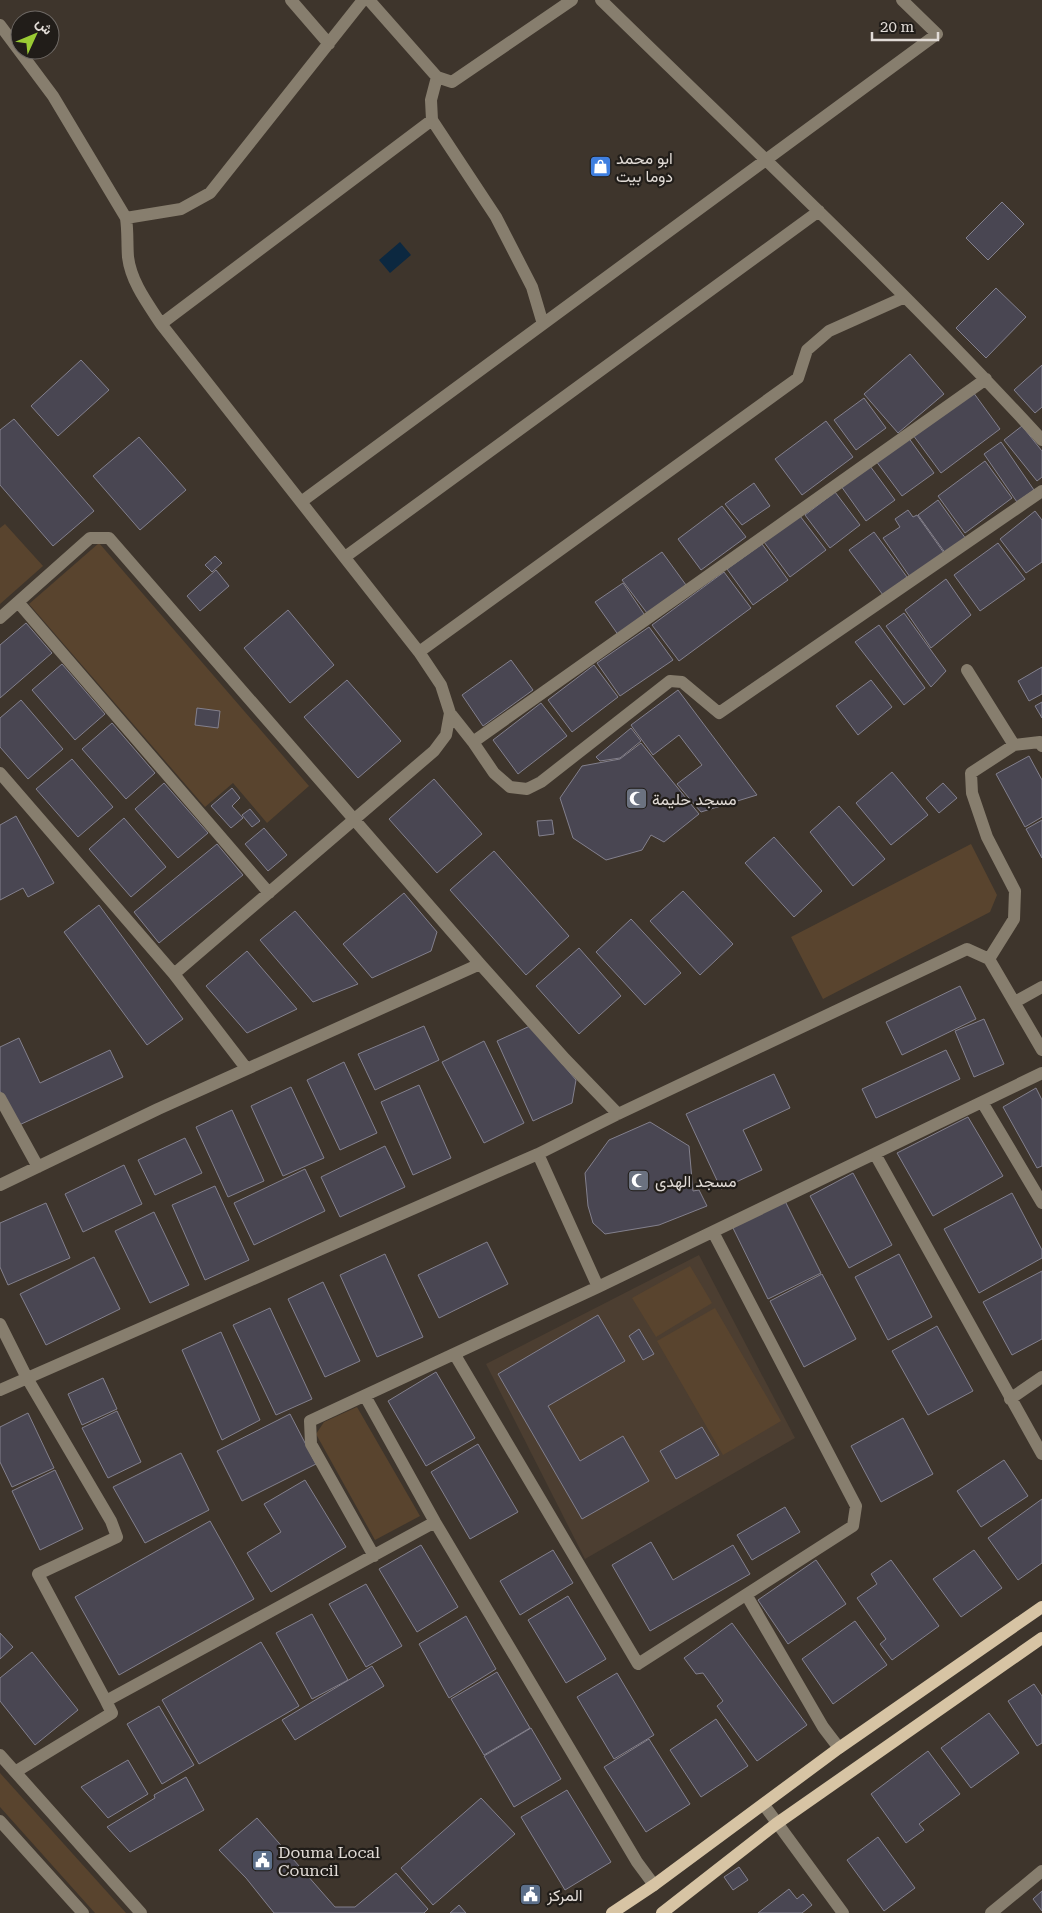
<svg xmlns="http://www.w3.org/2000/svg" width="1042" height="1913" font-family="'Roboto Serif',Vazirmatn,serif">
<rect width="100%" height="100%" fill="#3e352c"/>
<path fill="#4c3e31" d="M699,1255L795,1438L585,1559L486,1364Z"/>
<path fill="#59442e" d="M5,524L43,566L0,604V528Z
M99,543L309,786L267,823L233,783L205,807L29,604Z
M971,844L997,895L990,912L823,999L791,937Z
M690,1266L712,1303L656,1337L632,1298Z
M715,1308L781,1421L723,1455L657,1341Z
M357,1407L420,1516L375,1540L316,1434L324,1422Z
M0,1773L126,1913H95L0,1807Z"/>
<path fill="#0c2840" d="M400,242L411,255L390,273L379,260Z"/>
<path fill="#494652" stroke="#83808d" d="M1002,202L1024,224L988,260L966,238Z
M996,288L1026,317L986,358L956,328Z
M910,354L944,394L898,433L864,394Z
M81,360L109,390L58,436L31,406Z
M1042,365V407L1035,413L1014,390Z
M973,392L1000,429L941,473L913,435Z
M864,398L886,428L856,450L834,420Z
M14,419L94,511L53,546L0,485V430Z
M826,421L853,457L802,495L775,459Z
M1022,426L1042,451V477L1037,481L1004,440Z
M139,437L186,490L140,530L93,476Z
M908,437L934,473L902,496L876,461Z
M1001,442L1034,490L1017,502L984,454Z
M985,461L1012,498L965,533L938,496Z
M870,466L895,500L866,521L841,486Z
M754,483L770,506L742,525L725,504Z
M835,492L860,525L830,548L805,515Z
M938,500L966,539L946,554L918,515Z
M722,506L746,537L701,570L678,539Z
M908,510L913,517L917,515L944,553L910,577L883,538L900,527L895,519Z
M1035,511L1042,520V562L1026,573L1000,539Z
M800,516L826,550L790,577L764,542Z
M874,532L907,577L883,595L849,550Z
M998,543L1025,579L980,611L954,575Z
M762,544L788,580L753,605L727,569Z
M662,552L686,585L647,613L622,580Z
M215,556L222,563L212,572L205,565Z
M216,570L229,586L200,611L187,596Z
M724,572L751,608L679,661L652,625Z
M946,579L971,615L931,648L905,610Z
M623,583L646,617L619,636L595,602Z
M288,610L334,665L290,703L244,648Z
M904,613L946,671L931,687L886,626Z
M26,623L52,653L0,698V645Z
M879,625L925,688L904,705L855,642Z
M649,627L673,660L620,696L597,663Z
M511,660L533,690L483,726L462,695Z
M62,664L105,714L75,740L32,690Z
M594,665L618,697L572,732L548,700Z
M1042,667V694L1029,701L1018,681Z
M347,680L401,741L358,778L304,717Z
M871,680L892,707L858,735L836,706Z
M678,690L757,795L701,812L677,784L702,765L679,735L653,755L633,728L631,725Z
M21,700L63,749L28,779L0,747V718Z
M1042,702V718L1035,706Z
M541,703L567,736L518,774L493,740Z
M197,708L220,711L218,728L195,725Z
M112,723L155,773L126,799L82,749Z
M631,728L641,741L620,758L600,761L596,757Z
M641,743L699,814L664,842L651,835L642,850L606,860L573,838L560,798L582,766L620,759Z
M1029,756L1042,780V817L1025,827L996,774Z
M72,759L113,807L78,837L36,789Z
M892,772L928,815L891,845L856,803Z
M434,779L482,834L437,873L389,819Z
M164,783L208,833L178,858L135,809Z
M943,783L957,798L939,813L926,798Z
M232,788L240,798L232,806L243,818L231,828L211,806Z
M839,806L885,859L853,886L810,832Z
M250,809L260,821L252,827L242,815Z
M16,816L54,883L28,897L23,888L0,900V825Z
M124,818L166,867L131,897L89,849Z
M552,820L554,834L539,836L537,821Z
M1042,820V858L1026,829Z
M264,828L287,855L268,871L245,844Z
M774,837L822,891L794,917L745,863Z
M217,844L243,875L159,943L134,912Z
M494,851L569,936L526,975L450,890Z
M683,891L733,944L700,975L650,921Z
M404,893L437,932L431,951L372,978L343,944Z
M99,905L183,1019L147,1045L64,932Z
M295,911L358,984L313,1002L260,940Z
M631,919L681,973L645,1005L596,952Z
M579,948L621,996L579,1034L536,986Z
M247,951L297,1009L247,1033L206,986Z
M960,986L976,1019L902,1055L886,1022Z
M984,1019L1004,1064L974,1077L955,1031Z
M424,1026L439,1060L375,1090L358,1054Z
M530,1026L576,1080L572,1103L533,1121L497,1041Z
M19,1038L40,1083L110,1050L123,1077L17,1126L0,1091V1047Z
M484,1041L524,1123L484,1143L442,1062Z
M946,1050L960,1079L876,1118L862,1089Z
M344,1062L377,1133L340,1150L307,1080Z
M774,1074L790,1108L743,1130L762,1170L721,1189L686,1114Z
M419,1085L451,1158L413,1175L381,1102Z
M291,1087L324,1158L283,1176L251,1106Z
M1036,1088L1042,1100V1166L1037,1168L1003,1107Z
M232,1110L264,1181L228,1197L196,1127Z
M968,1117L1003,1176L933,1216L897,1153Z
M650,1122L689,1146L693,1191L699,1190L707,1206L659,1225L605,1234L593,1223L588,1206L585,1173L609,1140Z
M185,1138L202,1173L155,1195L138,1160Z
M385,1146L405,1187L340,1217L321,1177Z
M124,1165L142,1204L83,1232L65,1194Z
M305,1169L325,1211L254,1245L234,1203Z
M853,1173L892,1245L849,1268L810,1196Z
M215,1186L249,1260L205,1280L172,1205Z
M1012,1193L1042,1250V1258L979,1293L944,1229Z
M785,1201L821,1273L768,1299L732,1226Z
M46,1203L70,1258L8,1285L0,1267V1223Z
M154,1212L189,1285L150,1303L115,1231Z
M487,1242L508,1284L439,1318L418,1275Z
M385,1254L423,1337L377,1357L340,1275Z
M899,1254L932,1317L888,1340L855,1277Z
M94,1257L120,1309L46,1345L20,1294Z
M1042,1271V1339L1012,1355L983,1302Z
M822,1274L856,1339L804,1367L770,1301Z
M323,1282L360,1361L325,1377L288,1299Z
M270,1308L312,1399L276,1415L233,1325Z
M598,1315L625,1361L548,1406L580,1461L623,1436L649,1481L582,1519L498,1374Z
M937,1326L973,1391L928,1415L892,1351Z
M639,1329L654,1354L643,1360L629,1336Z
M221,1332L260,1420L222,1440L182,1350Z
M436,1372L475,1438L426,1466L388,1401Z
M103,1378L117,1409L82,1425L68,1394Z
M117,1411L141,1462L108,1478L82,1428Z
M28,1413L54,1468L12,1487L0,1462V1427Z
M290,1414L316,1464L242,1501L217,1451Z
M903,1418L933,1474L881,1502L851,1446Z
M702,1427L719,1455L676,1479L660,1451Z
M478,1444L518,1512L470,1539L431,1472Z
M181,1453L209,1510L145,1543L113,1487Z
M1004,1460L1028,1496L981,1527L957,1491Z
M55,1470L83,1529L40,1550L12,1491Z
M305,1480L346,1547L271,1592L247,1553L281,1532L264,1504Z
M1042,1499V1563L1018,1580L988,1538Z
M785,1507L800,1532L752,1560L737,1535Z
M210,1521L254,1599L119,1675L75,1597Z
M651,1542L673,1580L733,1545L750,1574L650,1631L612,1565Z
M421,1545L458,1607L417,1632L379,1569Z
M553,1550L573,1583L520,1615L500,1581Z
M974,1550L1002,1588L961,1617L933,1579Z
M816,1560L846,1604L788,1644L758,1600Z
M891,1560L939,1626L892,1660L880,1644L886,1639L857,1598L877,1584L871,1574Z
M366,1584L402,1646L366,1667L329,1604Z
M568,1596L606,1659L566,1683L528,1620Z
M312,1614L348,1680L312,1699L276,1633Z
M466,1616L496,1669L449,1698L419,1644Z
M855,1621L887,1665L833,1704L802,1659Z
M732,1623L807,1725L757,1761L717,1706L723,1701L703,1673L696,1674L684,1658Z
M0,1633L13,1647L0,1659Z
M261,1642L299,1706L199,1764L162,1700Z
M32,1652L78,1710L35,1745L0,1701V1678Z
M372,1666L384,1686L295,1740L282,1720Z
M497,1672L530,1728L484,1755L451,1699Z
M617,1673L654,1735L614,1759L577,1697Z
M1034,1684L1042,1696V1743L1037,1746L1008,1701Z
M159,1706L194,1765L162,1784L127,1724Z
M989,1713L1019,1753L971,1788L941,1748Z
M716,1719L748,1766L701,1797L670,1750Z
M531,1728L561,1779L514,1807L484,1756Z
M649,1739L690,1804L646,1832L604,1767Z
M928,1751L960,1794L919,1824L924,1830L906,1843L871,1794Z
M128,1760L148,1794L108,1818L81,1787Z
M186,1777L204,1810L130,1852L107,1827L155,1798L154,1795Z
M567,1790L611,1862L565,1890L521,1817Z
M481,1798L515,1834L433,1905L401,1868Z
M257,1818L335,1907H355L396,1873L428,1909L424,1913H274L246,1878L219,1850Z
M878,1837L915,1888L884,1911L847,1860Z
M739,1867L748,1880L733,1890L724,1877Z
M789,1889L797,1899L803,1894L812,1905L802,1913H758Z
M1042,1891V1911L1033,1899Z
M459,1905L466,1913H450Z"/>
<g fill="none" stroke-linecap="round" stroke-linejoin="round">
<path stroke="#877e6e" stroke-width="12" d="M291,0L329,44
M369,0L437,77L452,82L572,0
M601,0C749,145 902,287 1042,440
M0,25L53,96L126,218C128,231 127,244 128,257C131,282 148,304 161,324L419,652L441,685L450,713L473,742L494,773L510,787L527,789L541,782L670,681L682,682L719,713L1042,491
M437,77L431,100L432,120L496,217L532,287L543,324
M126,218L181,209L210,193L363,0
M161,324L432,120
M301,502L937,34L902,0
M345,557L819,211
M18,602L269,893
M0,618L90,538H109L480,964L565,1059L618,1114
M419,652L798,378L807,350L829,331L905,297
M967,670L1014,745
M473,742L986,379
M0,773L174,974L246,1068
M989,959L1014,919L1015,891L987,837L972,793L971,773L1014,745L1040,742L1042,746
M174,974L434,751L446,735L450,713
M1015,1002L1042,987
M0,1098L38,1167
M982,1102L1042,1203
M538,1154L598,1287
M875,1154L1042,1454
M0,1185L158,1109L480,964
M0,1324L27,1378L111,1521L117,1537L38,1574L106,1701L435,1522
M455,1355L638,1664L853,1526L856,1506L713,1232
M0,1390L538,1154L618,1114L967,949L989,959L1042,1050
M365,1396L435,1522L637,1862L654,1885
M1010,1399L1042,1377
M374,1556L311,1444L310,1421L598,1287L1042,1073
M747,1596L823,1727L839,1748
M0,1755L141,1913
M15,1772L112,1713L106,1701
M764,1805L843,1913
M0,1821L83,1913
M991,1913L1042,1871"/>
<path stroke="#d7c4a4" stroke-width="12" d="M612,1913L654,1885L839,1748L1042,1607
M662,1913L776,1824L1042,1638"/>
</g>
<defs>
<symbol id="shop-square" viewBox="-11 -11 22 22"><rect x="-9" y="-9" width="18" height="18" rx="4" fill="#3f7fe0" stroke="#211d19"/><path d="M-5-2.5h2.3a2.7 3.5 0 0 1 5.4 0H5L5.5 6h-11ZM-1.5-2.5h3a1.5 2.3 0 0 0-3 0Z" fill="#fff"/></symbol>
<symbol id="mosque-square" viewBox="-11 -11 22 22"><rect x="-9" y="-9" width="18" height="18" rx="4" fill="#6b7280" stroke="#211d19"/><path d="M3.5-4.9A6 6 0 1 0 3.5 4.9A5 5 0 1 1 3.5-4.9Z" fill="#fff"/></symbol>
<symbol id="civic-square" viewBox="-11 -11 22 22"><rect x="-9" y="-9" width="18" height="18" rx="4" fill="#5c6f8a" stroke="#211d19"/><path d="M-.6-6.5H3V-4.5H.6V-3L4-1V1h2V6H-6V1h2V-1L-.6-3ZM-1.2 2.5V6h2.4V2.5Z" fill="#fff"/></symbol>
</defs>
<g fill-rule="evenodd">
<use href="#shop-square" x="588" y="154" width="25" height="25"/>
<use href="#mosque-square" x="624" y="786" width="25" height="25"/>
<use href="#mosque-square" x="626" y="1168" width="25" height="25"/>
<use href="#civic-square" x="250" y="1848" width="25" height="25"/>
<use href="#civic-square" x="518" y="1882" width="25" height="25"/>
</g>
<g text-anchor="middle" stroke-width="4.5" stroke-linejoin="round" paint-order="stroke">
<g font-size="16" fill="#e1dbd6" stroke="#211d19" text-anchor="start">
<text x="616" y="164">ابو محمد<tspan x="616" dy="18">دوما بيت</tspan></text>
<text x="652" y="805">مسجد حليمة</text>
<text x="655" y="1187">مسجد الهدى</text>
<text x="278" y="1858">Douma Local<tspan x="278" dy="18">Council</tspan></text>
<text x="547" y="1901">المركز</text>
</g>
</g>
<g transform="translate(35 35) rotate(46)"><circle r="24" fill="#211d19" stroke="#6e6965"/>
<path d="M0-4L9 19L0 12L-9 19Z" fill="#9acb34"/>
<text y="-8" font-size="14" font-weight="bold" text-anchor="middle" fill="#e1dbd6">ش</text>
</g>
<path d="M872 32v8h66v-8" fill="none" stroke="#e1dbd6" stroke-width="2.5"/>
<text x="880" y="32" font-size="15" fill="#e1dbd6" stroke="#211d19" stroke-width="4" paint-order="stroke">20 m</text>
</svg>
